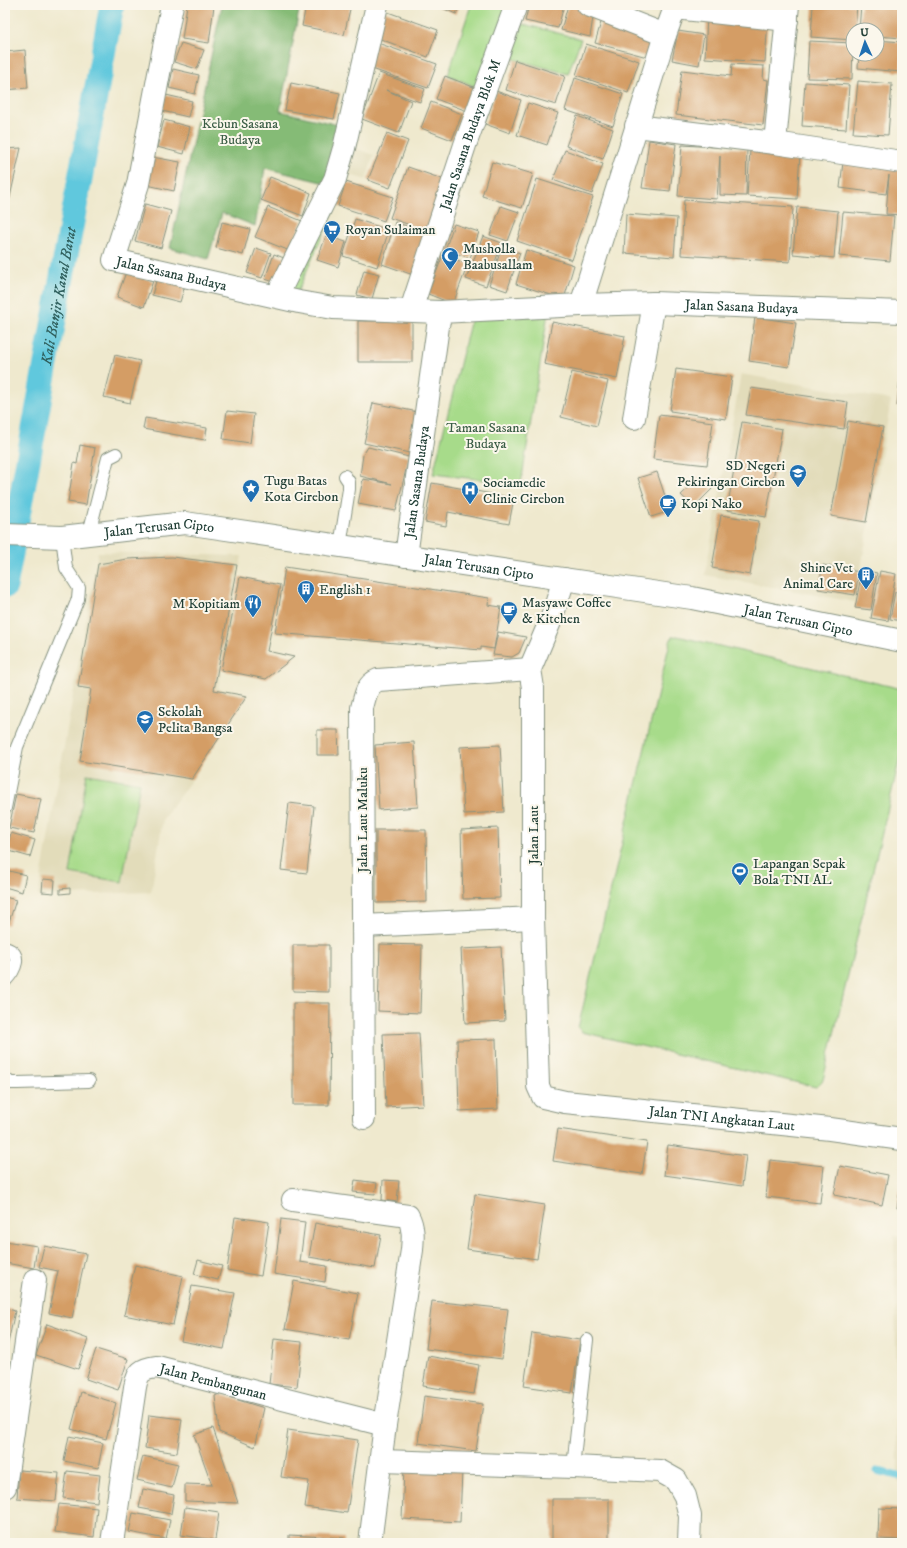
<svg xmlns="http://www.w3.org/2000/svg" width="907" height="1548" font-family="'IM FELL DW Pica',serif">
<rect width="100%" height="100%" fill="#fbf7ec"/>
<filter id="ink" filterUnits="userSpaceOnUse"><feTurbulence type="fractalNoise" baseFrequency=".025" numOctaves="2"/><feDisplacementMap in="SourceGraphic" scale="8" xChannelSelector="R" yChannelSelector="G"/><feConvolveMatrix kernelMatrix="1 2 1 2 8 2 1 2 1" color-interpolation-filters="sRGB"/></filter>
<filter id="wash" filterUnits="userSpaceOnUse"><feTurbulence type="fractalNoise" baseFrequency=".012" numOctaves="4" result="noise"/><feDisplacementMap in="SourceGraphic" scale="16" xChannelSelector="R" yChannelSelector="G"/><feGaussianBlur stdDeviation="0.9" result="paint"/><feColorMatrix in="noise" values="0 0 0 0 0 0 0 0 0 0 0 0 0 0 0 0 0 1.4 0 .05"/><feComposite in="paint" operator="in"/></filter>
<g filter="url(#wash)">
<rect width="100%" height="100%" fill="#efe9ce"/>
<path fill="#e2dcba" d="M351,147L374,155L366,180L344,173Z
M741,374L891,400L855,602L705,575Z
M98,552L242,556L218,689L248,695L197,772L163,819L151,892L38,896Z
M894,1235L902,1236V1484L898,1482Z"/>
<path fill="#a7db8a" stroke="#638c5f" d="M471,5H508L481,89L448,75Z
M523,24L581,39L568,74L510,58Z
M332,187L338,201L295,297L285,300Z
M548,313L521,484L433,474L471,319Z
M677,636L902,689V749L823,1080L816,1087L582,1032L578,1028L670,642L672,637Z
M87,774L140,783L122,882L70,873Z"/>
<path fill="#85bb76" stroke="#527c55" d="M222,5H300L280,111L343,126L329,184L265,168L255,226L222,213L208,259L170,248Z"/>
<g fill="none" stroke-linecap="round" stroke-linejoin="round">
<path stroke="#61c8dd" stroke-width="7" d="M877,1471L902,1477"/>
<path stroke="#61c8dd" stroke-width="25" id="s1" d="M5,586L112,5"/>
</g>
<g id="blocks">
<path fill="#d49d65" d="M187,5L214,6L209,43L182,39Z
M306,5H351L344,35L302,26Z
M435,5H460L456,14Z
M529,5H564L558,28L525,21Z
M568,5H577L594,11L590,37L561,30Z
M813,5H857L855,30H853V40L811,37Z
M861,5H902V38L877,36V30H859Z
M385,11L438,30L428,57L375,37Z
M604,12L654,34L651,58L595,43Z
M707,14L768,19L765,62L705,58Z
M678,31L704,35L699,65L672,60Z
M877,40L902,42L901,72L858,68L859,54H877Z
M809,41L853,43L852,79L807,78Z
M375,42L437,64L428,88L366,67Z
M181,43L204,50L197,69L174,62Z
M586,44L639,61L628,93L576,75Z
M25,50L28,88L5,90V52Z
M515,60L565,76L556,105L506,90Z
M732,64L764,66L763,79L768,80L763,125L676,115L682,70L731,76Z
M173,69L199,75L195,94L169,88Z
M379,73L425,89L420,102L386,90L411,101L399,133L362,119Z
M445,76L476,88L467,111L436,99Z
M575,78L623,94L613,126L565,110Z
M858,81L892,84L888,135L853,133Z
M805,82L849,85L846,129L802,126Z
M291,83L340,93L334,119L285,110Z
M496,91L521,100L510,133L485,124Z
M166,95L192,101L188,117L162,111Z
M431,102L462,114L452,140L421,128Z
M528,103L558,113L547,145L517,135Z
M577,116L613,129L603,159L566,146Z
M164,120L190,127L184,154L157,147Z
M387,133L408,141L390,188L368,180Z
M649,140L676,144L670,191L642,188Z
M682,145L747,149L746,196L720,195V156L717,199L678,196Z
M21,148L8,206H5V149Z
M565,150L603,164L592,194L553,180Z
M750,150L800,153L797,199L747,196Z
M152,157L180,162L174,191L147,185Z
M492,162L533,174L522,208L482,196Z
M843,162L902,169V215L886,214L889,175L886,194L840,188Z
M408,167L448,181L430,232L390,218Z
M270,177L311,193L303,216L261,200Z
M537,179L593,197L572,260L517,241Z
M346,182L393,197L384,221L338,206Z
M684,200L793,207L790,262L681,255Z
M145,204L171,211L161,248L135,241Z
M501,206L519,212L508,241L490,235Z
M268,207L302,221L290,251L255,237Z
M797,207L838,211L834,258L793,254Z
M843,212L894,216L890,261L839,256Z
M626,214L677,218L674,257L624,253Z
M355,219L389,230L377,267L343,256Z
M222,222L250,229L243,255L216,248Z
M395,222L430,234L416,276L382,264Z
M454,224L479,232L470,258L445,250Z
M326,236L346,242L338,267L317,260Z
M483,236L502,243L486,286L466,279Z
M502,247L520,253L507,291L489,285Z
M256,248L271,253L262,278L247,273Z
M526,250L574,265L564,299L516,284Z
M274,254L289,260L280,284L265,279Z
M443,255L468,264L453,304L428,294Z
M364,270L379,274L372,299L357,295Z
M126,272L153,281L144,307L117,297Z
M158,274L186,282L180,302L152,295Z
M755,317L796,323L789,367L749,361Z
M358,321H412V362H358Z
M552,322L625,336L617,379L544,364Z
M115,355L140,361L130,403L104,397Z
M901,367H902V407L897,406Z
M676,369L732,377L726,419L670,411Z
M572,372L608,381L597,426L561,417Z
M751,388L848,402L844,429L746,415Z
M373,403L423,413L414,454L364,443Z
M227,411L254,414L250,443L223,439Z
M659,415L713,422L707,465L653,459Z
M145,418L207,428L205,440L143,429Z
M848,421L883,427L866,522L831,516Z
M742,422L782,429L766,517L727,510Z
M80,445L95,448L86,505L68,502L74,463L77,464Z
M368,447L409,457L396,511L358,504L363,479L392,484L360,476L363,455Z
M657,472L670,511L651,517L638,478Z
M700,477L712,489L694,507L681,495Z
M432,483L514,498L509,524L448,512L446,526L425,522Z
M721,515L759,521L750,575L712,568Z
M172,557L237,565L214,690L247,696L192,779L80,761L91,689L78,687L98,564L127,559Z
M823,565L859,572L855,595L818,589Z
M285,567L489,598L488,605L501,607L494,649L481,647V650L275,633Z
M862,570L877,573L871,610L855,608Z
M880,571L896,574L888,621L871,618Z
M240,577L280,585L267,651L294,657L266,679L221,670Z
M895,592H902V621L890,619Z
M498,632L526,637L519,653L512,657L493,655Z
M317,730H338L339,755H317Z
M414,742L418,807L379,810L375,745Z
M500,745L504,812L464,814L460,747Z
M16,794L41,799L34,833L9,828Z
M289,803L314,806L307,873L281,870Z
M498,828L500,898L463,899L461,830Z
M376,830H426L427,902L376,903Z
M11,833L35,840L30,857L6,850Z
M5,870L26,875L22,892L5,887Z
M43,879L55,880L54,893L42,892Z
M70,888V893L60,894V889Z
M5,897L16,900L8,925L5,924Z
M380,944L422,945L420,1013L378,1011Z
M293,945H329V992L293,991Z
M501,947L505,1021L465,1023L461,949Z
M293,1003H330L329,1105H293Z
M419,1033L423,1105L386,1107L383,1034Z
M496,1039L498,1109L459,1111L457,1040Z
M558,1129L647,1142L642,1174L553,1161Z
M668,1145L746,1156L742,1186L664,1175Z
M770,1160L824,1166L820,1203L766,1197Z
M840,1166L888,1175L882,1205L834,1195Z
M355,1180L377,1183L375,1194L353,1192Z
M383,1180L399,1181L397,1202L382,1200Z
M901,1185H902V1209L897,1208Z
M475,1194L545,1205L537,1259L467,1249Z
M235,1217L269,1222L261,1276L227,1270Z
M281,1219L305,1222L300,1262L327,1266L325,1282L274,1274Z
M315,1223L381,1235L375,1268L309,1257Z
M5,1241L37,1246L34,1268L5,1263Z
M44,1246L86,1254L72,1318L49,1313L58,1271L39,1267Z
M198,1260L222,1266L218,1280L194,1274Z
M135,1265L183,1276L173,1325L124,1315Z
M294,1281L358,1293L349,1340L285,1329Z
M192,1286L235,1293L224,1349L181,1341Z
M432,1301L508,1309L502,1359L426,1349Z
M5,1308L15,1311L6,1352H5Z
M47,1324L88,1339L78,1369L36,1355Z
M532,1333L580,1340L572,1393L524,1386Z
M274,1339L302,1342L297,1387L269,1384Z
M96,1349L128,1359L118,1390L86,1379Z
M428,1356L479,1365L474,1394L423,1386Z
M81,1392L116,1403L106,1439L71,1429Z
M219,1394L264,1408L255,1447L219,1432L215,1396Z
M424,1396L483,1404L476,1451L418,1443Z
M149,1415L182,1419L177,1453L145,1448Z
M213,1428L238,1503L185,1501V1484L212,1485L194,1435Z
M288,1430L358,1440L347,1513L305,1507L309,1481L281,1477Z
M69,1436L103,1443L98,1468L64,1461Z
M143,1456L178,1464L172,1488L137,1480Z
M404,1468L462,1470L460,1522L402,1519Z
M19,1470L59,1473L56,1501L17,1498Z
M67,1471L100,1475L97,1502L63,1498Z
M143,1489L174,1495L171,1514L139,1508Z
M552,1499H609V1543H552Z
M59,1504L97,1508L94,1537L55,1532Z
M185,1507L219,1512L215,1540L181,1535Z
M879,1508L902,1509V1540L878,1539Z
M133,1513L170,1520L166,1539L129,1532Z
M289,1535L344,1538V1543H289Z"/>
</g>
</g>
<g filter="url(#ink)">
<use href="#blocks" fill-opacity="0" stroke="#879381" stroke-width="1"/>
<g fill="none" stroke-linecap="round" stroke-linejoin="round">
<defs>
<path id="service" d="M89,533L108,458L116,454
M340,546L349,489V482L345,476
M5,808L17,747L78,599L79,588L66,568L62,537
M5,948C24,953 15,971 5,981
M5,1078L10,1083H17L89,1081
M573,1467L587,1340"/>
<g id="minor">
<path id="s2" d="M172,5L138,184L114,260L299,302L333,308L440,312L581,305L654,303L902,312"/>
<path d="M588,5L665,35"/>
<path d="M675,8L787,20"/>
<path d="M636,126L775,143L902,162"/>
<path d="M775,143L788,5"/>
<path d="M277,296L335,179L344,148L377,5"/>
<path d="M581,305L665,35L676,5"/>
<path id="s3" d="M411,310L465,145L516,5"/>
<path d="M634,418L654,303"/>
<path id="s4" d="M5,535L62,537L185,523L692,598L902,641"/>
<path id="s5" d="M406,556L440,312"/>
<path id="s6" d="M564,579L552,617L530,669L533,688V918L538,1086L543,1097L565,1102L830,1129L902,1139"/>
<path d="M363,926L533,918"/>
<path d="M364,1118L362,708C365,697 366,685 378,680L530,669"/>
<path d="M293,1200L408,1216C414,1228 413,1238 412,1250L385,1425L370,1543"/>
<path d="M381,1461L573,1467L660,1471L676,1480L685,1496L690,1516L689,1543"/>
<path d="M5,1487L35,1280"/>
<path id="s7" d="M112,1543L135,1387C138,1372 141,1369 157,1367L385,1425"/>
</g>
</defs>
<use href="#service" stroke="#879381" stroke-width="14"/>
<use href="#minor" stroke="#879381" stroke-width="24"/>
<use href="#service" stroke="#fff" stroke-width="12"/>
<use href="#minor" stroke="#fff" stroke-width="22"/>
</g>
</g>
<defs>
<symbol id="supermarket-pin" viewBox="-11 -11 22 30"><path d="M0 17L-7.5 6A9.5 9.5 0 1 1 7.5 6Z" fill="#1f6fb2" stroke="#fbf7ec"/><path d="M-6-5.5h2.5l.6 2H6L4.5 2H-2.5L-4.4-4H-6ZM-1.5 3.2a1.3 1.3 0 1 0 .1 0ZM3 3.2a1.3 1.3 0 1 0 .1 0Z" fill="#fff"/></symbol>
<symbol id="mosque-pin" viewBox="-11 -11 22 30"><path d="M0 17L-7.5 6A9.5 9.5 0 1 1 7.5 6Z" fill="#1f6fb2" stroke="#fbf7ec"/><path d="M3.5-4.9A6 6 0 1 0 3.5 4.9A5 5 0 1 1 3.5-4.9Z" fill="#fff"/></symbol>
<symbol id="school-pin" viewBox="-11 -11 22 30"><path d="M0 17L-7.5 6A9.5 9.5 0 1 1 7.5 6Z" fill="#1f6fb2" stroke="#fbf7ec"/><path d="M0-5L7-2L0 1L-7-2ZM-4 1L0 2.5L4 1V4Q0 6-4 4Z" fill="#fff"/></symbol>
<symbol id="sight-pin" viewBox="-11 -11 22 30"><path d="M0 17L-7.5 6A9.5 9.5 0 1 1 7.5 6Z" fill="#1f6fb2" stroke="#fbf7ec"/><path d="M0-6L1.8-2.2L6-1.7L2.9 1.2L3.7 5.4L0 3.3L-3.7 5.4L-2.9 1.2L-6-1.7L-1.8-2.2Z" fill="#fff"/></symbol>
<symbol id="hospital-pin" viewBox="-11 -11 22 30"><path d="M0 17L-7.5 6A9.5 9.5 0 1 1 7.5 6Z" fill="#1f6fb2" stroke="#fbf7ec"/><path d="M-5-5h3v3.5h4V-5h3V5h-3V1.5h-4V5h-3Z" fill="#fff"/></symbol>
<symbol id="cafe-pin" viewBox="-11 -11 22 30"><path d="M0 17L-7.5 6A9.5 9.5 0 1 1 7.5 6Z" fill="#1f6fb2" stroke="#fbf7ec"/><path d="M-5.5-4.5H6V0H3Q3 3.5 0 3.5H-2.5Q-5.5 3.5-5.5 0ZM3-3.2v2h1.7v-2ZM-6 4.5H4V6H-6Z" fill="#fff"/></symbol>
<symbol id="building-pin" viewBox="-11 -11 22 30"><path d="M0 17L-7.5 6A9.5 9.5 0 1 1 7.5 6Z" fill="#1f6fb2" stroke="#fbf7ec"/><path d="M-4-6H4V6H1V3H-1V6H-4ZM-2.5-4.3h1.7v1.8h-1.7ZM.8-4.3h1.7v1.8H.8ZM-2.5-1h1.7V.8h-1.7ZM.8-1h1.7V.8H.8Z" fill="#fff"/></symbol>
<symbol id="restaurant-pin" viewBox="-11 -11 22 30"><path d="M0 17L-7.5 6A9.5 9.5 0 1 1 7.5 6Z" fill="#1f6fb2" stroke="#fbf7ec"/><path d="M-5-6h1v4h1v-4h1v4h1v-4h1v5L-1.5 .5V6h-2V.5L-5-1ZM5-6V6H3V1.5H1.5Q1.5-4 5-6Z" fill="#fff"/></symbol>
<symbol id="stadium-pin" viewBox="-11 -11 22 30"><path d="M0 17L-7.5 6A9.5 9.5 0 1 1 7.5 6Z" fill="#1f6fb2" stroke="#fbf7ec"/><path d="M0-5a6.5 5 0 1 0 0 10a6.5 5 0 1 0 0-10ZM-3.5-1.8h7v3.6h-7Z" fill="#fff"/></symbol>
</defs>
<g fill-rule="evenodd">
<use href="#supermarket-pin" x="322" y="219" width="20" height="27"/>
<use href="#mosque-pin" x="440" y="246" width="20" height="27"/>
<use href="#school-pin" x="788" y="463" width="20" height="27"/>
<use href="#sight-pin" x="241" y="478" width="20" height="27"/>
<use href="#hospital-pin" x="460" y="480" width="20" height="27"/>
<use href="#cafe-pin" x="658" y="493" width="20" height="27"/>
<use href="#building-pin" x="856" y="565" width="20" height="27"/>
<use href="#building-pin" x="296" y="579" width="20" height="27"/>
<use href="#restaurant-pin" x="243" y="593" width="20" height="27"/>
<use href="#cafe-pin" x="499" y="600" width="20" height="27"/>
<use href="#school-pin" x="135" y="709" width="20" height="27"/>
<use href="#stadium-pin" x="730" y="861" width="20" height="27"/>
</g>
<g text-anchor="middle" stroke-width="4" stroke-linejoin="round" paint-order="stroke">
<g font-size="14" fill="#3a5d45" stroke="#fbf7ec">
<text x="240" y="128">Kebun Sasana<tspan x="240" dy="16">Budaya</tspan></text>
<text x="486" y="432">Taman Sasana<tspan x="486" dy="16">Budaya</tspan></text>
</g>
<g font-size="14" fill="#1f3d34" stroke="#fbf7ec">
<text dy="5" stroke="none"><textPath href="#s3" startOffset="185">Jalan Sasana Budaya Blok M</textPath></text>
<text dy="5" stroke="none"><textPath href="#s2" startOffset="321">Jalan Sasana Budaya</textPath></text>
<text dy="5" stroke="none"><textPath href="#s2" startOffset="895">Jalan Sasana Budaya</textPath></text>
<text dy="5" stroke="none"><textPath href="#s5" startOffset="75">Jalan Sasana Budaya</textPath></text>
<text dy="5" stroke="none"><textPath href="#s4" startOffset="155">Jalan Terusan Cipto</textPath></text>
<text dy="5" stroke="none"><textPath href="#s4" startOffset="478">Jalan Terusan Cipto</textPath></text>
<text dy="5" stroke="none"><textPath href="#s4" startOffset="802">Jalan Terusan Cipto</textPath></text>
<text transform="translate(362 820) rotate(-90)" y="5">Jalan Laut Maluku</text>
<text transform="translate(533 835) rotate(-90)" y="5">Jalan Laut</text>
<text dy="5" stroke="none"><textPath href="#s6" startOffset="706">Jalan TNI Angkatan Laut</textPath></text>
<text dy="5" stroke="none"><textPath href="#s7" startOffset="249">Jalan Pembangunan</textPath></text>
</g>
<g font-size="14" fill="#1f3d34" stroke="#fbf7ec" text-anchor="start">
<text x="345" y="234">Royan Sulaiman</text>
<text x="463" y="253">Musholla<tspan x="463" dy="16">Baabusallam</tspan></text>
<text x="785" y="470" text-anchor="end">SD Negeri<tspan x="785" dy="16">Pekiringan Cirebon</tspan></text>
<text x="264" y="485">Tugu Batas<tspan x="264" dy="16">Kota Cirebon</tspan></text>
<text x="483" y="487">Sociamedic<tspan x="483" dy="16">Clinic Cirebon</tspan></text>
<text x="681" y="508">Kopi Nako</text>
<text x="853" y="572" text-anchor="end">Shine Vet<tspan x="853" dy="16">Animal Care</tspan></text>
<text x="319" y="594">English 1</text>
<text x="522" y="607">Masyawe Coffee<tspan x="522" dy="16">&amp; Kitchen</tspan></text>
<text x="240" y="608" text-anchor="end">M Kopitiam</text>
<text x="158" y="716">Sekolah<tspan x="158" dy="16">Pelita Bangsa</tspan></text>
<text x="753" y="868">Lapangan Sepak<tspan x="753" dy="16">Bola TNI AL</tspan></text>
</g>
<g font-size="15" font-style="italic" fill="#30605e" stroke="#fbf7ec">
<text dy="5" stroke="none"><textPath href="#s1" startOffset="295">Kali Banjir Kanal Barat</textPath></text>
</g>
</g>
<rect width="907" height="1548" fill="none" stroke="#fbf7ec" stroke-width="20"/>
<g transform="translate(865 42) rotate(357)"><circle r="19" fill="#fbf7ec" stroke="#a3ada2"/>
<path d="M0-3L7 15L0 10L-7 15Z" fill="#1f6fb2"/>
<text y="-6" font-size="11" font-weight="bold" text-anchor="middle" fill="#1f3d34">U</text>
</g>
</svg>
